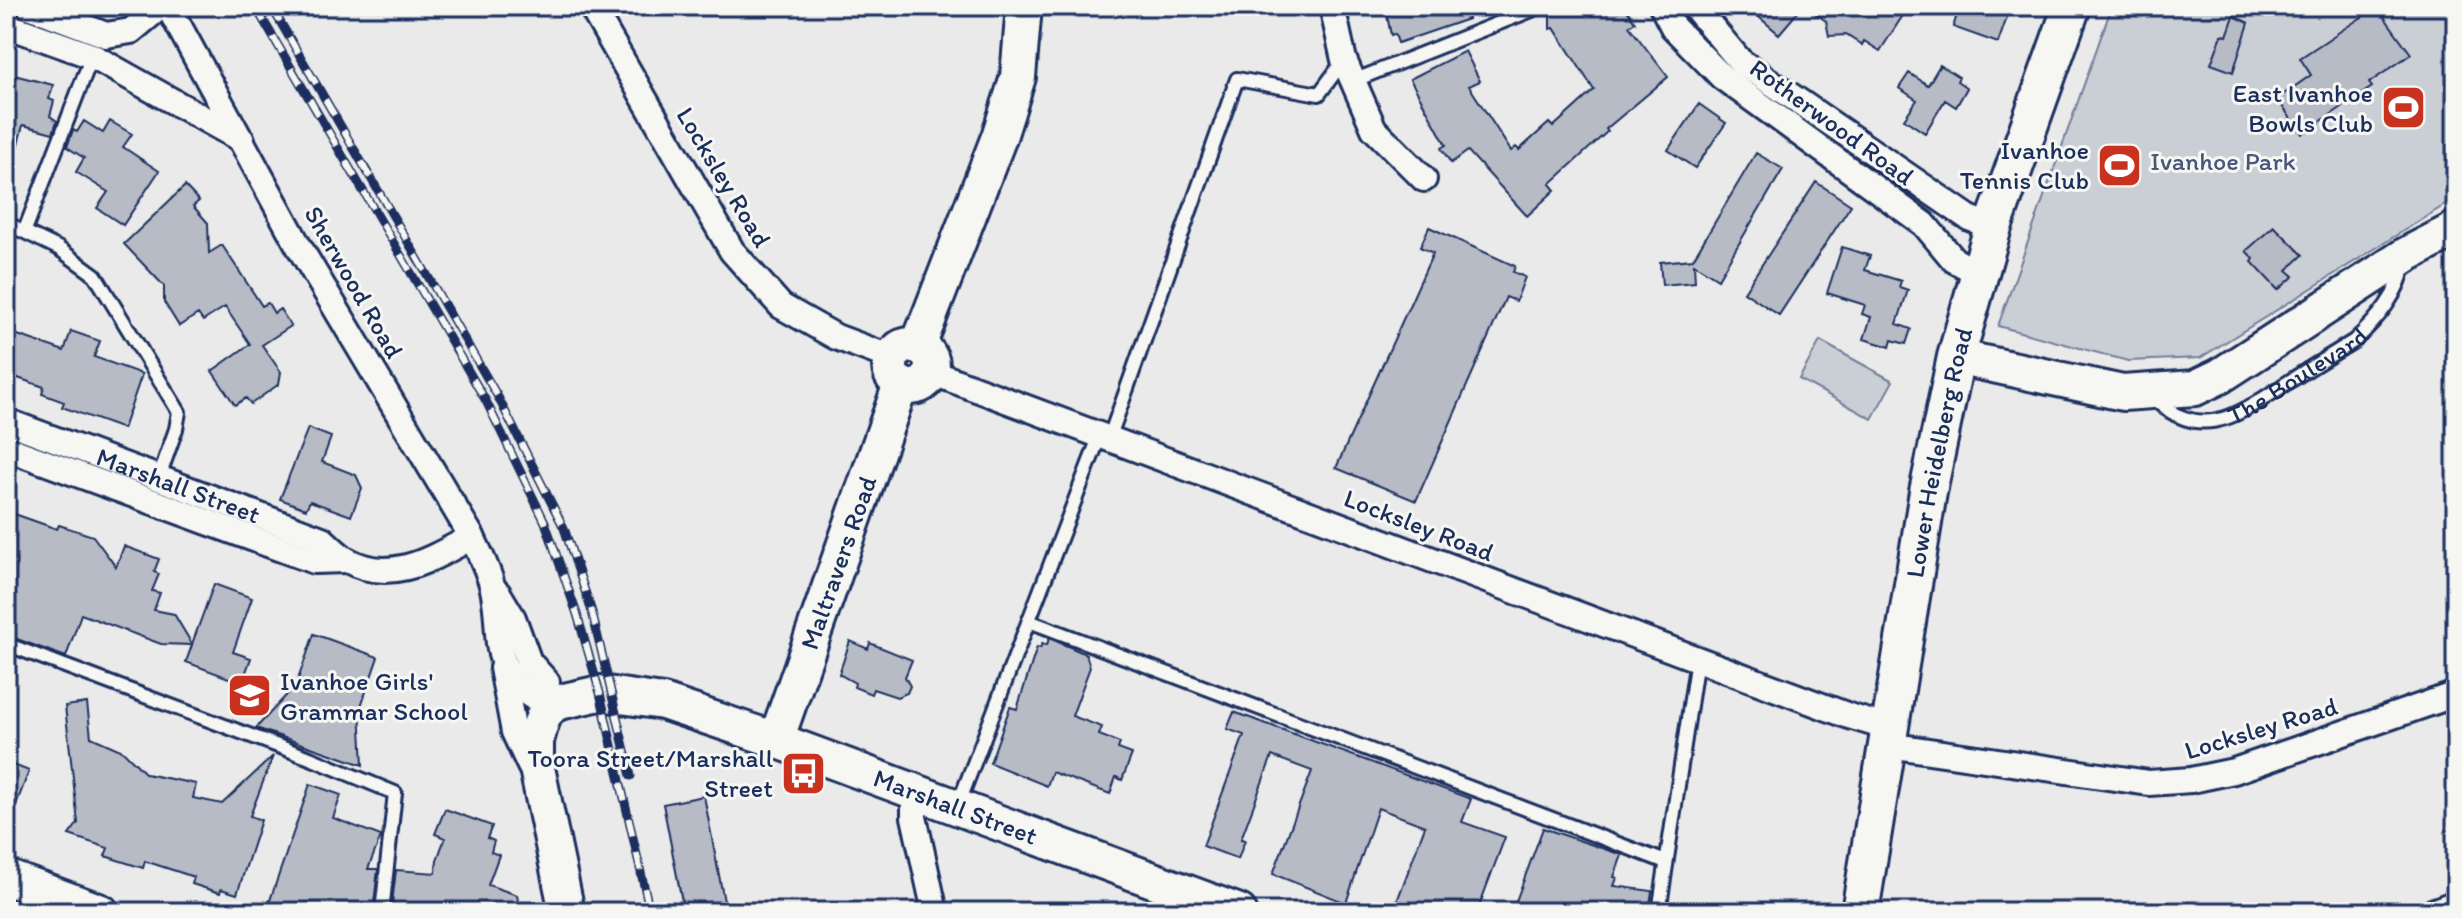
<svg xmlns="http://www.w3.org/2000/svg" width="2462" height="918" font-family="Itim,sans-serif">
<rect width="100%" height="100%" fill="#e9eae9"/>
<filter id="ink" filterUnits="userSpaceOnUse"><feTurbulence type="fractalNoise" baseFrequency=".0125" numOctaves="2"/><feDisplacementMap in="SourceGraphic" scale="16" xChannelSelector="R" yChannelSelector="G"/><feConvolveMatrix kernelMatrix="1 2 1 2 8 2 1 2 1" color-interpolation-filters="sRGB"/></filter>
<g filter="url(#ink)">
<path fill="#caced5" stroke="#727e9a" stroke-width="2" d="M2112,6H2456V198L2200,358L2128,361L1998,326Z
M1820,341L1893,381L1872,419L1799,379Z"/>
<path fill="#b6bbc6" stroke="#1b2f5e" stroke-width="2" d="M1385,6H1464L1468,19L1398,43L1395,34L1391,35Z
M1582,6H1624L1635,22L1629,26L1668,77L1606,129L1608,131L1550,184L1555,190L1527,216L1468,151L1451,163L1441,148L1446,145L1410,79L1465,51L1480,81L1469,86L1511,151L1516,147L1519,150L1549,123L1553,127L1594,90L1554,28L1550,29V10Z
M1746,6H1803L1779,34Z
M1805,6H1909L1880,51L1864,41L1862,45L1846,35L1829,36L1826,21Z
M1960,6H2011L1998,43L1953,27Z
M2377,7L2411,54L2369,83L2372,87L2302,134L2277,99L2311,75L2300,58Z
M2234,16L2249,23L2233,72L2211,64L2222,35L2227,36Z
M1940,65L1959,77L1957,81L1967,88L1956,107L1945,100L1925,133L1904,119L1917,100L1899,88L1909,73L1928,85Z
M14,75L53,85L49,99L54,101L50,116L57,121L53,133L23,125L12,167L6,166V92H9Z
M1699,104L1726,123L1695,168L1668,150Z
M84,121L103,133L110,121L132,134L123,147L159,171L123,225L97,208L108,192L76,172L84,158L67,147L73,130L77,132Z
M1756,153L1783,169L1718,279L1694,264L1695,282L1662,285L1660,262L1693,259Z
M1816,182L1851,205L1779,315L1744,292Z
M185,186L199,201L193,206L208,223L209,253L222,245L262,306L268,303L274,313L280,309L291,326L262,345L281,372L279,384L251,404L246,398L235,405L212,371L250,344L225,307L203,321L198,314L179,326L164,302V286L124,244Z
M2274,226L2303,255L2287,270L2294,276L2278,290L2252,262L2254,259L2246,251Z
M1429,227L1515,266L1513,272L1525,277L1516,301L1506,297L1416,501L1336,468L1433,253L1420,247Z
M1842,247L1870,256L1865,270L1901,281L1899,287L1908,290L1897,324L1911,329L1906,344L1892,340L1890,347L1864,339L1871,317L1862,314L1865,305L1827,293Z
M6,331L64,351L71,331L100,341L94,357L142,374L123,429L62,407L64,402L42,394L44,387L6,374Z
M308,428L331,437L322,462L356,475L362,488L351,516L310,501L306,509L280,499Z
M6,511L57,529L59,525L93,536L116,567L124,546L159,559L154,572L159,574L152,591L160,593L154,610L174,614L192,644L214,584L252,598L233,652L251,658L242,683L186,662L192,645L161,644L81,614L66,657L6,635Z
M314,634L378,657L360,709L363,765L256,728L296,685Z
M1049,638L1086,654L1090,667L1072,716L1102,727L1099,735L1120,743L1118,749L1132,754L1122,780L1116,777L1110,794L1052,772L1047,786L990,763L1010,707L1017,709L1037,647L1040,648L1042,644L1047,645Z
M850,641L868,649L870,643L912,660L905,677L910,686L907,693L897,697L873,689L871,694L854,687L855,683L839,674Z
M87,703L91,737L123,751L146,774L196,784L193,798L222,804L273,756L250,816L261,820L237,894L221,889L220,893L192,884L194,877L145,861L143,868L105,856L108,848L69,835L78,823L65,706Z
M1234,712L1471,799L1462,822L1505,837L1477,912H1393L1425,826L1378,808L1346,903L1273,874L1312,771L1272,756L1241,839L1245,840L1238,859L1203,846L1244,735L1227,729Z
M6,762L29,771L7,828H6Z
M310,784L341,795L333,818L381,836L368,869H378L373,912H266Z
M704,796L726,912H684L663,804Z
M445,809L492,826L487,838L494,841L491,852L499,855L488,885L517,895L520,912H391L396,870L436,873L437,860L445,838L435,834Z
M1543,828L1622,855L1614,877L1617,878L1614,886L1652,891L1649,912H1512Z"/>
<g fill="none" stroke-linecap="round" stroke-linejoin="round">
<defs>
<g id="lane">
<path d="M1353,81L1542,6"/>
<path d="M6,223L58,248L95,275L179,412L176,429L159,477"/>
<path d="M25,230L92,56"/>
<path id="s1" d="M2151,396C2202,446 2241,413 2290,381C2311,367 2333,354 2354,341C2378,319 2399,294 2405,262"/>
<path d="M1109,439L1237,79L1319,94L1344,60"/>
<path d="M1029,621L1666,862"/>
<path d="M6,644L310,758L395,793L382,912"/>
<path d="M958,805L1100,435"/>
<path d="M1659,912L1697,659"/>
</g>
<g id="street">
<path d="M29,6L106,35L131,31L161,6"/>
<path d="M168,6L298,245L472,537C480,554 489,571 493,589C503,633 488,666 531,696"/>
<path d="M591,6L732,251L781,306L836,337L892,358"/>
<path d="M1332,6L1344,60L1374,129L1424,179"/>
<path d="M1662,6L1673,27L1722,77L1924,224L1954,260L1978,273"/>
<path d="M1694,6L1740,61L1969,218L1993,227"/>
<path d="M6,25L92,56L242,140"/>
<path d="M931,372L1849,716L1889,728"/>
<path id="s2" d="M6,421L322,539C330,546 338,555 347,560C392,585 432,558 472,537"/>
<path d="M6,448L314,561L346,560"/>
<path d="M498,593L513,618L529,662L547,682"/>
<path d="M502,668L514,732L530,766"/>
<path d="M1888,745L2149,783L2191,780L2234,771L2456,694"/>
<path d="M914,792V817L935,912"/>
<path d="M2432,912L2456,903"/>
</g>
<g id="secondary">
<circle cx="911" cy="366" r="21"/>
<path d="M918,346L999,137L1018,77L1024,6"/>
<path d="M1956,357L2123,393L2195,388L2220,376L2406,255L2456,229"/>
<path id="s3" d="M776,740L901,384"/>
<path d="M532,744L567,912"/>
<path id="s4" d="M536,765V741L541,723L545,713L555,703L600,693L663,702L776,740L1239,912"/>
<path d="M6,877L101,912"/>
</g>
<g id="primary">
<path id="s5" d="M1860,912L1928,492L1956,357L1993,227L2072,6"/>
</g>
</defs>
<use href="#lane" stroke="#1b2f5e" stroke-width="18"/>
<use href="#street" stroke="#1b2f5e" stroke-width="30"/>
<use href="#secondary" stroke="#1b2f5e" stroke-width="40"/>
<use href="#primary" stroke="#1b2f5e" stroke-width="42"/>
<use href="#lane" stroke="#f6f6f2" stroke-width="12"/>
<use href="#street" stroke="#f6f6f2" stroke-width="24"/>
<use href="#secondary" stroke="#f6f6f2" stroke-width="34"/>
<use href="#primary" stroke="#f6f6f2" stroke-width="36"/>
<defs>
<path id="rail" d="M255,6L486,401L545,522L577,614L600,693L650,912
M271,6L498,397L564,528L592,612L631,776"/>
</defs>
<use href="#rail" stroke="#1b2f5e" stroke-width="9"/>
<use href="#rail" stroke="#f6f6f2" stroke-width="6" stroke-dasharray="18" stroke-linecap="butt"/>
</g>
</g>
<defs>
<symbol id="stadium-square" viewBox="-11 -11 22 22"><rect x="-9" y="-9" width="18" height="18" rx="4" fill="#c8321e" stroke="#f6f6f2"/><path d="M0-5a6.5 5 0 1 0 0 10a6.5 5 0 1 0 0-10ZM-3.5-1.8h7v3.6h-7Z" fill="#fff"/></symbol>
<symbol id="school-square" viewBox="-11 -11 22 22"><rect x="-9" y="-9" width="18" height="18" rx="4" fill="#c8321e" stroke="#f6f6f2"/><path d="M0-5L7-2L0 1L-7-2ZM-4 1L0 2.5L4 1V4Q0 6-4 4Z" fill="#fff"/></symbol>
<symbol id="bus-square" viewBox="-11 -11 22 22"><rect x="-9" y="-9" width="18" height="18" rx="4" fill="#c8321e" stroke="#f6f6f2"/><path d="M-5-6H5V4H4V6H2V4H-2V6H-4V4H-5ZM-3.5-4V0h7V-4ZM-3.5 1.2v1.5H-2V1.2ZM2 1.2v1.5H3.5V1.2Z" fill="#fff"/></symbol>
</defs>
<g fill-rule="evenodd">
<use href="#stadium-square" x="2378" y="82" width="51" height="51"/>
<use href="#stadium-square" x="2094" y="140" width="51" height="51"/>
<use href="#school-square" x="224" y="670" width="51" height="51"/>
<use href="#bus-square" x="778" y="748" width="51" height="51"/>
</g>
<g text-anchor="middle" stroke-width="6" stroke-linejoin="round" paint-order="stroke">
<g font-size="26" fill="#1b2f5e" stroke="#f6f6f2" text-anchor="end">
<text x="2373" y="102">East Ivanhoe<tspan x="2373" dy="30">Bowls Club</tspan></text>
<text x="2089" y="159">Ivanhoe<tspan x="2089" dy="30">Tennis Club</tspan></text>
<text x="280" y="690" text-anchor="start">Ivanhoe Girls'<tspan x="280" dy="30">Grammar School</tspan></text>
<text x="773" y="767">Toora Street/Marshall<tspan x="773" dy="30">Street</tspan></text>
</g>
<g font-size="26" fill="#1b2f5e" stroke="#f6f6f2">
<text transform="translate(1832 122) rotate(36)" y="9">Rotherwood Road</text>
<text transform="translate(724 177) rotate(59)" y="9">Locksley Road</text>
<text transform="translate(354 282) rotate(60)" y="9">Sherwood Road</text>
<text dy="9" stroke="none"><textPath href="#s1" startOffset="166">The Boulevard</textPath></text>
<text dy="9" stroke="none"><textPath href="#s5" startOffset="466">Lower Heidelberg Road</textPath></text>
<text dy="9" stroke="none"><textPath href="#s2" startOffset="184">Marshall Street</textPath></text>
<text transform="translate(1419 525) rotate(21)" y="9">Locksley Road</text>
<text dy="9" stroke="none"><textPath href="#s3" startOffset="188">Maltravers Road</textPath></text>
<text transform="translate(2261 728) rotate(-17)" y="9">Locksley Road</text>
<text dy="9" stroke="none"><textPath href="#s4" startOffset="488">Marshall Street</textPath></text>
</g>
<g font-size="26" fill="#47577c" stroke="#f6f6f2">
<text x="2223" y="170">Ivanhoe Park</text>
</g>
</g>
<rect width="2462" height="918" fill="none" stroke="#f6f6f2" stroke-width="32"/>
<rect x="16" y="16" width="2430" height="886" fill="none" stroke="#1b2f5e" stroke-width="3" filter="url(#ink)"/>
</svg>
